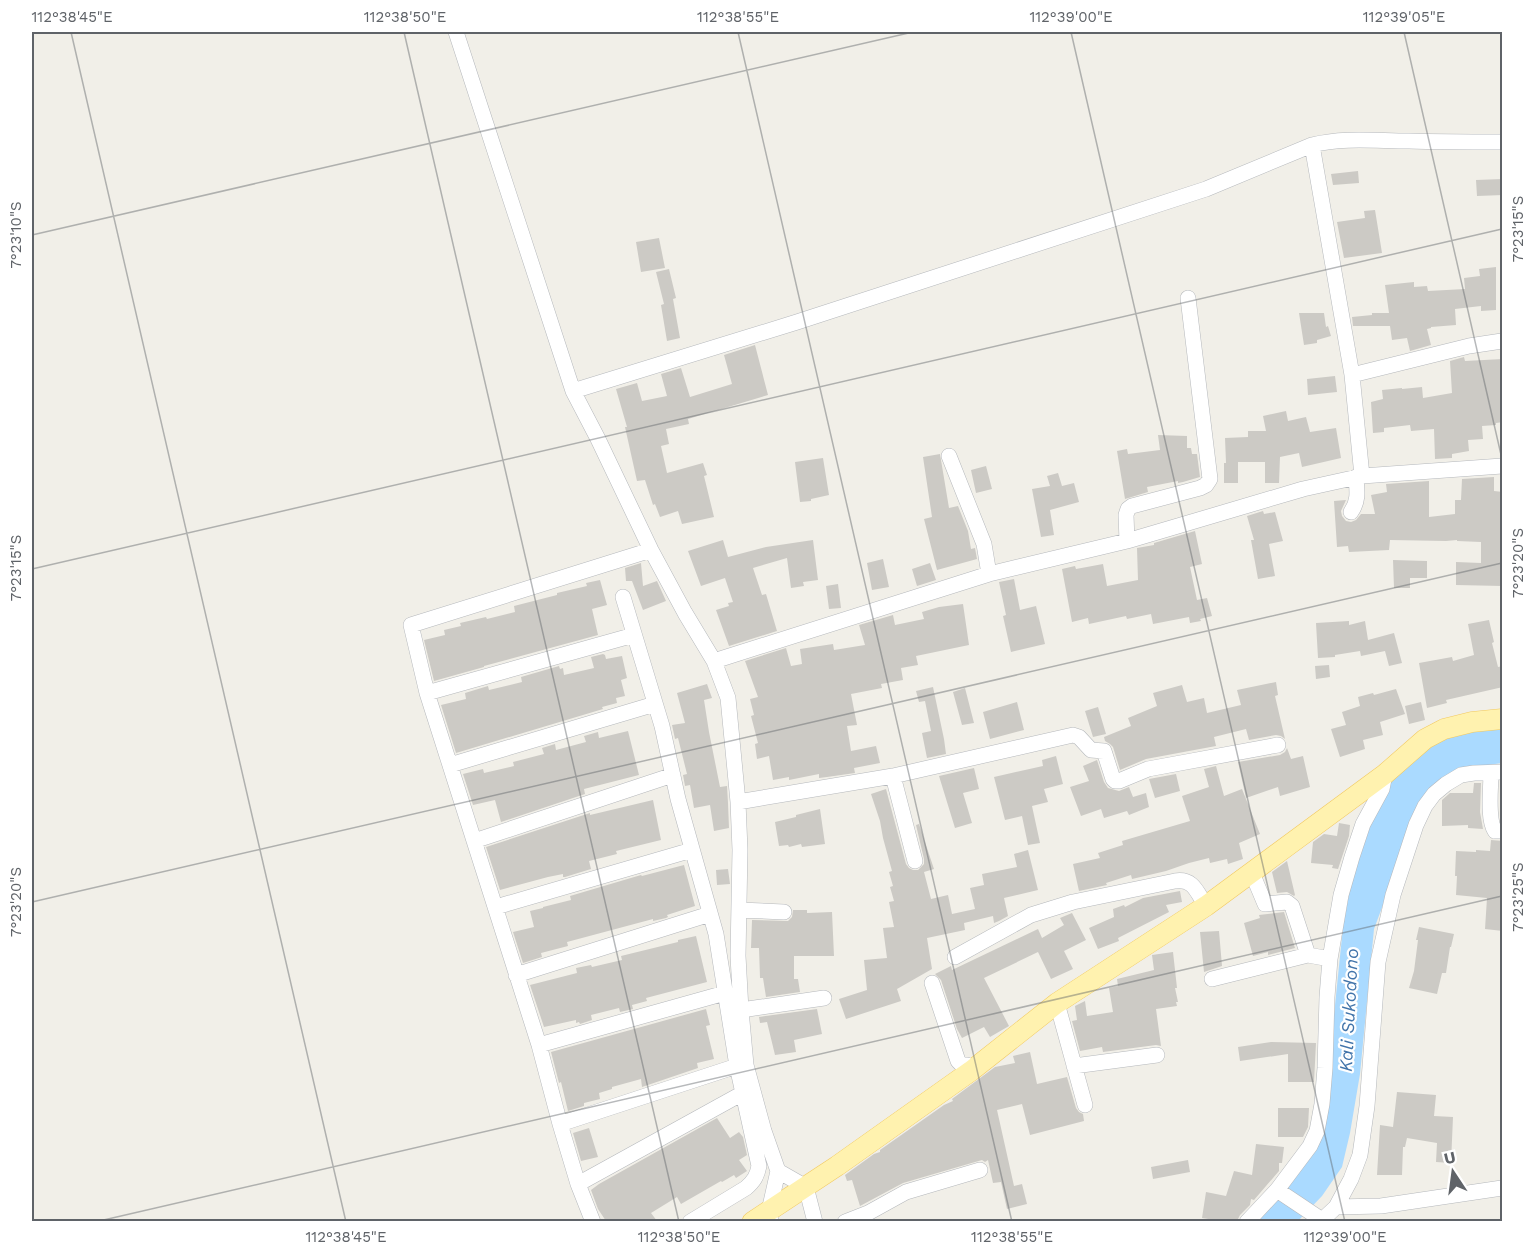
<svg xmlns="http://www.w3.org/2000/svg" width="1534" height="1253" font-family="'Work Sans',sans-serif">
<rect width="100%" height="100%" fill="#f1efe8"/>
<path fill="#aadaff" d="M1502,723V763L1460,769L1424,795L1374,929L1360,1074L1350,1133L1342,1167L1322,1196L1298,1221L1255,1222L1309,1155L1333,1025L1343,927L1351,883L1366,829L1386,784L1435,740Z"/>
<path fill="#cccac5" d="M1358,171L1359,183L1333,185L1331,174Z
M1503,179V195L1477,196L1476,180Z
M1375,210L1382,253L1344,258L1337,222L1365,218L1364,211Z
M659,238L665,268L641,272L636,242Z
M1496,267V310L1481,311V306L1455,309L1456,325L1431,327V328L1427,329L1431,345L1410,351L1407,338L1392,340L1390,326H1353L1352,317L1372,315V313H1389L1385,285L1414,282V287L1427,286L1428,291L1465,289L1464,278L1480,276L1479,269Z
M669,269L676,298L673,299L680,338L667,341L661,305L664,304L656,272Z
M1299,313H1324L1326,327L1328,326L1331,336L1317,340V343L1304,345Z
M755,345L768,395L688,419L689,424L666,429L669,444L661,446L667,473L703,463L707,475L704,476L714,517L682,524L678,511L660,517L655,504L653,505L645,480L637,481L625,427H627L616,389L637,383L642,401L667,396L661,374L681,368L690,397L732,384L724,355Z
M1464,357L1465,361L1503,359V422L1496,423V425L1482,426L1483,439L1468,440L1469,451L1452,454V458L1435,459L1434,429L1411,431L1410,425L1384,428V432L1373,433L1371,402L1383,399L1382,390L1402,388V389L1422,387L1423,398L1452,393L1450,361Z
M1335,376L1337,392L1308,395L1307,379Z
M1286,411L1288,421L1306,417L1310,432L1336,428L1341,458L1302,467L1299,453L1280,457L1279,483H1265V462H1238V483H1224V463H1226L1225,438L1248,437V431H1266L1263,416Z
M1158,435L1187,436V448H1191L1192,454H1197L1200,477L1183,482L1178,483V481L1147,487L1148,492L1125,499L1117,451L1127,449L1128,454L1160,450Z
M940,454L949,508L958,506L968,531L971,549L975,548L977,559L937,570L924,519L932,517L923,457Z
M823,458L829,495L811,499V501L800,502L795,462Z
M986,466L992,489L976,493L971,470Z
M1058,473L1062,486L1074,483L1079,502L1050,510L1054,535L1041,537L1032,489L1050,486L1047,476Z
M1494,477V491L1503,492V516H1501L1503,586L1456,585V562L1481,563V542L1457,541V540L1446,541L1390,540L1389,550L1349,552L1348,546L1337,547L1334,501L1346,500L1341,511L1342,516L1346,521L1351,522L1356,520L1361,514H1375L1371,495L1387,492L1386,484L1429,481V517L1455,514V500H1461L1462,479Z
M1263,511L1264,514L1275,512L1283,541L1269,544L1275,576L1258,579L1251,540H1254L1247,516Z
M1195,531L1202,564L1190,567L1197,600L1207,598L1212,616L1200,619L1201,621L1190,623L1189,617L1153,624L1151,614L1127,619L1126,616L1089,624L1088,618L1072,622L1062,569L1075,566L1076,569L1103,564L1107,586L1138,580L1137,548L1154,545V543Z
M723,540L728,557L766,547L813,540L818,580L803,582L804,586L791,588L787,558L753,568L762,595L766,594L777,631L729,646L716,610L729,606L728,603L733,602L725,578L701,586L688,551Z
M883,559L889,587L872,590L867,563Z
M1393,560L1427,561V578H1410V588H1394Z
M641,563L643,586L657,581L666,601L643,610L632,581H626L625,568Z
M930,563L936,580L917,586L912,569Z
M1014,579L1020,610L1036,606L1045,644L1011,652L1003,616L1006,615L999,582Z
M600,580L607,605L592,609L598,635L484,666V667L434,681L424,640L445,635L444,630L461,626L460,623L486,617L487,619L515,612L514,606L557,595V593L587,586L586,583Z
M838,584L841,608L829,609L826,586Z
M963,604L969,645L916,656L918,665L901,668L903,680L881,684L882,688L851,694L857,725L847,726L851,751L876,746L880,763L854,768L855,773L827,777L819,778V774L789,780V777L773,780L769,756L757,759L755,744L758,743L751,716L754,715L750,699L758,697L745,661L786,648L791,666L802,664L800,649L833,644L834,650L865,645L859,625L893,615L895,625L924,619L922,612L939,607Z
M1489,620L1494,642L1492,643L1498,667L1503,666V687L1446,700L1447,703L1427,708L1419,663L1452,657L1453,661L1474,655L1468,624Z
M1349,621V625L1365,621L1368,640L1394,633L1402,663L1389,666L1385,651L1361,656L1360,651L1335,655V657L1318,658L1316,623Z
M603,654L605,655L606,659L622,656L627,678L621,680L625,696L616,698L617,703L602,707L603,709L456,753L441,705L466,699L465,693L488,686L489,690L522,682L521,677L559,666L560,669L563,668L564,675L594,668L591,657Z
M1329,665L1330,677L1316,679L1315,666Z
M1276,682L1278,695L1275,696L1285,739L1281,736L1276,735L1249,740L1246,729L1214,737L1216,746L1146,759L1120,770L1113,747L1110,744L1105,741L1104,737L1131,726L1128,718L1157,706L1153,693L1182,685L1187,702L1204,698L1207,713L1241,705L1237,690Z
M707,684L712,698L704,700L709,732L720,787L727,786L728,803L729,828L714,831L710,805L694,808L690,785L685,786L683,775L687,774L678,738L675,739L672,725L685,723L677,693Z
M933,687L944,739L946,754L927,758L922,733L931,731L925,701L919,702L916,691Z
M965,688L974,723L962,725L953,692Z
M1396,689L1405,714L1380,722L1383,735L1363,740L1365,749L1340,757L1331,729L1346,725L1342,712L1360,706L1358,697L1373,693L1374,695Z
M1017,702L1024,730L990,739L983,712Z
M1421,702L1425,720L1409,724L1405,706Z
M1098,707L1106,734L1093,737L1085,711Z
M628,731L639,775L584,789L585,794L501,822L495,800L473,805L463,774L483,769L484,773L514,766L513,762L544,754L542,748L555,744L556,750L586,742L584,736L598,732L599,738Z
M1287,748L1291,759L1303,756L1310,787L1280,796L1278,787L1246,798L1238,762L1280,755L1285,752Z
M1056,756L1063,784L1044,789L1048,802L1032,806L1040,843L1028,845L1022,816L1005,820L994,777L1043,766L1042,760Z
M1097,760L1104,782L1108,788L1119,791L1129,787L1133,797L1146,793L1149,807L1129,815L1127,811L1104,818L1101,809L1081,816L1070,787L1089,781L1083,766Z
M1216,766L1224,796L1242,789L1260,834L1239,843L1243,859L1228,864L1227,859L1210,863L1209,858L1189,863L1166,871L1132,879L1131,875L1106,883L1107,885L1079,891L1073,864L1100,858L1098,853L1123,845L1122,841L1190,821L1182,796L1209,787L1204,769Z
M974,768L979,789L963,793L972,823L955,828L939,776Z
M1176,774L1180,791L1155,798L1149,779Z
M1474,783H1481L1480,812L1483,829L1468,828V825L1442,826V800L1450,793H1473Z
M886,789L906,864L909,868L913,870H918L924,864V859L916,825L919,824L934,869L924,872L931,899L948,895L952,914L975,909L970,888L984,885L982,874L1017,867L1014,854L1028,850L1038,890L1004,898L1008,916L999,921L994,923L993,916L964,923L965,930L927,938L932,969L897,989L901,1001L846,1019L839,999L867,990L864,960L887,958L883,928L894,927L889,902L894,901L890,887L893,886L889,872L892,871L883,838L880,821L871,794Z
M653,800L661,840L616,851L617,854L589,861L591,869L565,877H563V874L548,877L500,890L486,847L590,813V815Z
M820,809L825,844L802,847L801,844L789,847L788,845L779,846L775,822L796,817V815Z
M1339,823L1350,825L1349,836L1338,869L1332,868L1333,865L1311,863L1313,842L1324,834L1337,836Z
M1491,840L1503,841V931L1485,929L1487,898L1456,895L1457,876H1455L1456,851L1476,852V850L1490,851Z
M1287,861L1295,895L1294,896L1287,892L1277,893L1272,872Z
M684,865L695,906L667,915L668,917L666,918L653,921V919L567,942L568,946L541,953L542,957L523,963L513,932L534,927L530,911L543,908V907L571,900L570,896L641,875L642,876Z
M728,869L730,884L717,885L716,870Z
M1180,891L1182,902L1166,905L1169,912L1118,938L1119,941L1098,949L1089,928L1114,917L1113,909L1124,905L1125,907L1143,898Z
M793,910H807V913L832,912L834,956H794V979H798L800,992L766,997L763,978H760L759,948H751L752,920L788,921L792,917Z
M1284,912L1295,948L1268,955V952L1253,956L1244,923L1260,918L1259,915Z
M1072,913L1086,940L1064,951L1073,969L1051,979L1038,952L984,978L1009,1026L990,1037L984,1027L962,1038L957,1029L941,980L935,974L951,966L952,970L1038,929L1042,938L1064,925L1060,918Z
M1419,927L1454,934L1451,947H1450L1446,973H1442L1437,994L1409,988L1414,971L1418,940H1416Z
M1219,931L1222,966L1204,972L1200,932Z
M696,936L707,982L646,998L647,1001L632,1005L633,1009L620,1012L619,1008L591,1015L592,1020L580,1024L579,1022L576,1023V1020L544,1027L530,985L577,973L576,968L591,965L592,967L622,960L621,956L678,942V940Z
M1173,952L1177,988H1175L1178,1002H1176L1177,1006L1156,1009L1161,1046L1156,1045L1103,1052L1102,1047L1080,1051L1072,1021L1077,1020L1075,1006L1085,1001L1087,1016L1113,1012L1109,988L1118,986L1117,979L1154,970L1152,955Z
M706,1009L710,1025L706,1026L714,1059L697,1063L698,1068L642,1087L641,1079L612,1087V1089L599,1093L600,1099L584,1103V1106L568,1111L561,1082L559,1083L551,1052Z
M817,1009L822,1034L794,1040L796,1052L775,1055L767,1022L760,1023L759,1017Z
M1271,1042L1316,1043L1314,1082H1288V1054L1240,1061L1238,1047Z
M1030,1052L1037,1084L1067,1077L1076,1108L1079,1112L1083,1114L1084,1121L1030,1135L1022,1104L997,1110L1014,1186L1022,1184L1027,1204L1007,1209L1001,1182L993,1183L988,1160L985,1162L982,1160L903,1183L860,1206L852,1180L847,1181L845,1175L874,1154L880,1152V1150L944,1105L953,1101L952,1099L995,1067L1015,1063L1013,1056Z
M1397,1092L1436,1095L1434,1116L1453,1117L1451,1163L1436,1162L1437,1143L1407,1138L1405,1147H1403L1402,1175H1377L1380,1125L1393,1127Z
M1278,1108H1309L1308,1127L1303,1137H1278Z
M717,1118L730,1138L739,1132L743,1137L747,1155L739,1160L747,1171L736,1178L734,1175L722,1182L721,1181L681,1204L677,1197L651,1213L657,1221H606L598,1209L591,1190L599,1184Z
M589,1128L598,1157L581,1161L573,1133Z
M1256,1144L1284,1147L1282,1163H1279V1171L1254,1200L1251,1199L1250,1205L1240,1215L1237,1221L1230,1219L1229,1221H1221L1202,1218L1206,1192L1226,1196L1234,1171L1252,1175Z
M1188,1160L1190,1172L1153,1179L1151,1167Z"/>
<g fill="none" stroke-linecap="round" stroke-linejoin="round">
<defs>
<path id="minor" d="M456,32L573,391L598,439L651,550L685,613L714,661L728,698L738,802L740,850L738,956L741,1010L746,1065L764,1131L778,1171L769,1211L771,1222
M1312,145L1352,375L1362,476
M1352,375L1469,346L1502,341
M573,391L797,322L1206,189L1312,145C1344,137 1376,141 1409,141C1440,142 1471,142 1502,142
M949,456L984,544L989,574
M1351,512C1359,501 1357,490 1356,477
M1127,541L1126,515L1128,509L1132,506L1200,488L1206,485L1210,479L1188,298
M623,597L662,726L678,799L716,934L737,1066L759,1166C757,1176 754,1181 746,1188L690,1222
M714,661L989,574L1127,541L1303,489L1362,476L1502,466
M427,693L634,635
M450,765L655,704
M1491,773C1491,788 1487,819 1495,831H1502
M893,776L915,861
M738,802L893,776L1073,735L1079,737L1091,750L1104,751L1113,779L1115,781H1119L1148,769L1278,745
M474,841L673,775
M1252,873L1265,904L1287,902L1292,906L1308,955L1330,959
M496,907L692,850
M739,910L784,912
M955,957L1031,915L1073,902L1175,881C1194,878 1197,893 1206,906
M516,975L710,914
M1212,979L1308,955
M932,983L958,1061L962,1065H967L971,1071
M1057,1003L1085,1105
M741,1010L824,998
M539,1045L725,993
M1074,1066L1157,1055
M560,1124L737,1066
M778,1171L806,1187L815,1222
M578,1184L743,1093
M1277,1190L1322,1220V1222
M1336,1207L1381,1206L1502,1188
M593,1222L578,1184L560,1124L539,1045L427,693L411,625L651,550
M845,1222L868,1213L906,1192L980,1170
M1247,1222L1277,1190L1310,1146L1317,1131L1322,1104L1325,1068L1327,997L1330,959L1341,895L1352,857L1363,824L1382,789L1385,774
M1320,1222L1336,1207L1351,1179L1360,1155L1367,1106L1378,962L1393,895L1416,825L1425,806L1434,794L1446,784L1461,775L1474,773L1502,772"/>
<path id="major" d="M752,1222L837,1166L971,1071L1057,1003L1206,906L1385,774L1425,739L1444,729L1472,722L1502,719"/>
</defs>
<use href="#minor" stroke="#b5b8bc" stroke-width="16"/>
<use href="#major" stroke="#f2c960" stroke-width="21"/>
<use href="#minor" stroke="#fff" stroke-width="15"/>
<use href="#major" stroke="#fff2af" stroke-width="20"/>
</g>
<path fill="none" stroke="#5f6368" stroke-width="1.5" stroke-opacity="0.45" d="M71,32L346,1222M404,32L679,1222M738,32L1012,1222M1071,32L1345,1222M1404,32L1502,459M32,235L913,32M32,569L1502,229M32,902L1502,563M95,1222L1502,896"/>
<g text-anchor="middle" stroke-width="4.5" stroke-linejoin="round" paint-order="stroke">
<g font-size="18" font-style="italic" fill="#4174aa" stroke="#fff">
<text transform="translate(1349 1010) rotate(-87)" y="6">Kali Sukodono</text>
</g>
</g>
<rect width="1534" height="1253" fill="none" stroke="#ffffff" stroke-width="66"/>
<g transform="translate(1453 1172) rotate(347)" stroke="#ffffff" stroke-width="4.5" paint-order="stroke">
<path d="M0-4.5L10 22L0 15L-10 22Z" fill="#5f6368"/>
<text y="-9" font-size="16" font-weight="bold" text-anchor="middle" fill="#5f6368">U</text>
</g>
<rect x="33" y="33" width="1468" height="1187" fill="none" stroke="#5f6368" stroke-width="2"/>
<g font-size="15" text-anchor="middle" fill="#5f6368">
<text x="72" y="22">112°38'45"E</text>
<text x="405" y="22">112°38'50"E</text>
<text x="738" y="22">112°38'55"E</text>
<text x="1071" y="22">112°39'00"E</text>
<text x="1404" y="22">112°39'05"E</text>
<text transform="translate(1518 229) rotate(-90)" y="5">7°23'15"S</text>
<text transform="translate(16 235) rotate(-90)" y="5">7°23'10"S</text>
<text transform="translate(1518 563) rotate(-90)" y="5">7°23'20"S</text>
<text transform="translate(16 568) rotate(-90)" y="5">7°23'15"S</text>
<text transform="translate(1518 897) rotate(-90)" y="5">7°23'25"S</text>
<text transform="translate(16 902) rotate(-90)" y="5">7°23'20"S</text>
<text x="346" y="1242">112°38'45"E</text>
<text x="679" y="1242">112°38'50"E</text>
<text x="1012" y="1242">112°38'55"E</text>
<text x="1345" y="1242">112°39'00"E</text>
</g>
</svg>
